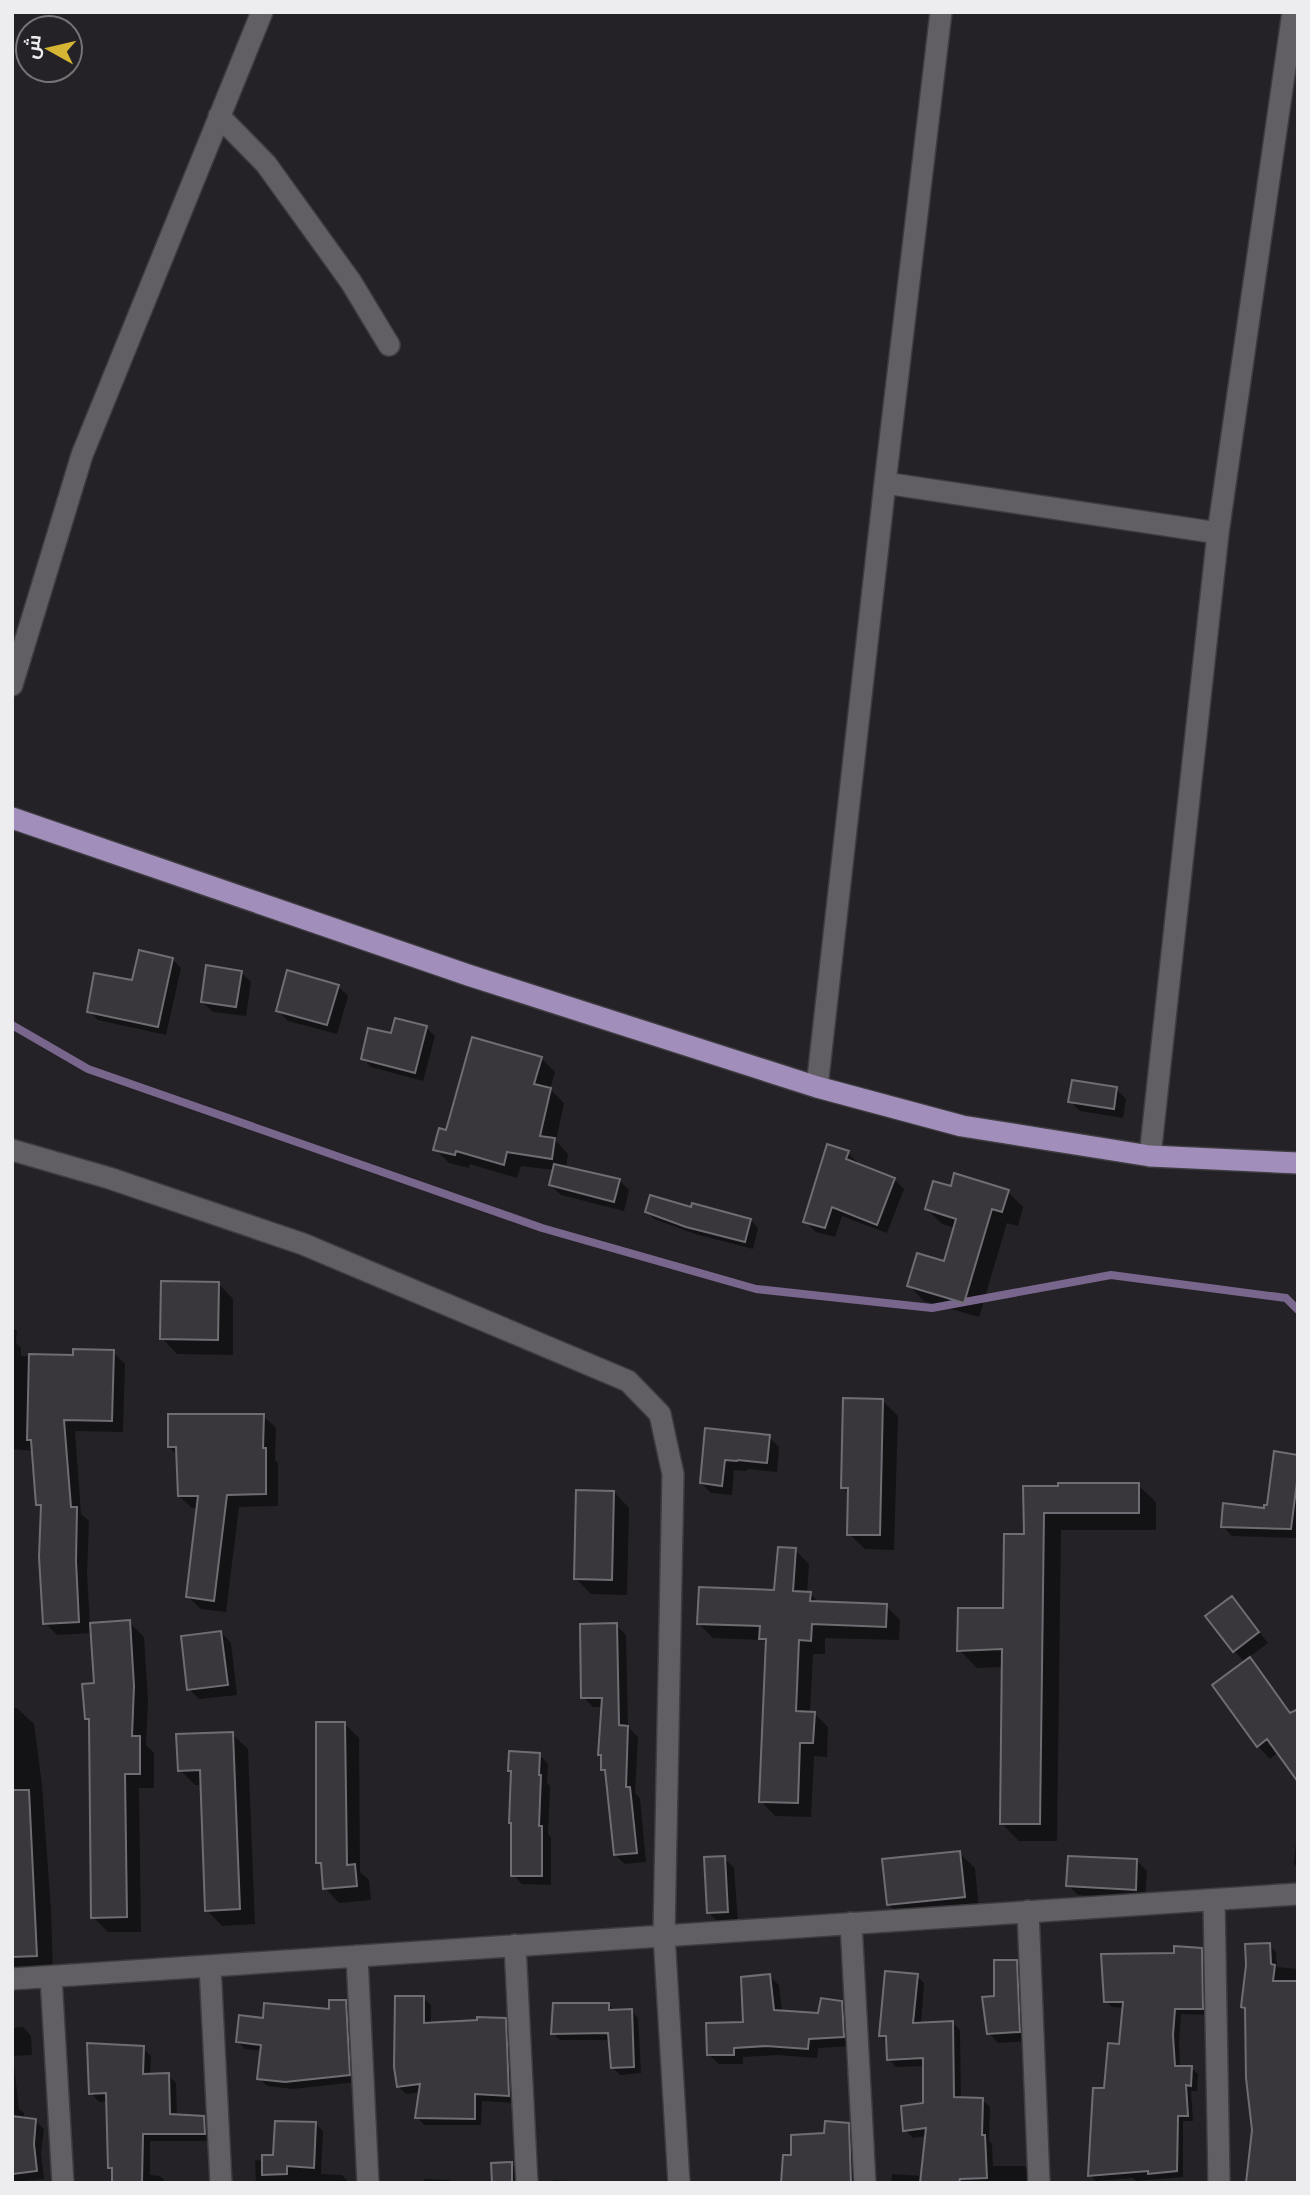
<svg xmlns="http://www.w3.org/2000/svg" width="1310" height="2195" font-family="Montserrat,Cairo,sans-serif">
<rect width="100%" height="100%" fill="#242226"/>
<path fill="#0007" d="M172,959L181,968L166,1035L98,1020L89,1011Z
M241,972L251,982L246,1016L213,1012L202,1002Z
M338,986L348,996L337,1034L288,1021L278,1011Z
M426,1028L435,1036L423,1081L371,1067L363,1058L392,1036Z
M541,1058L555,1072L550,1089L564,1103L556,1141L568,1154L566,1168L619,1180L629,1190L624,1211L561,1195L550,1185L554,1170L521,1166L517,1178L470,1164L469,1168L449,1163L435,1149L447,1132Z
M1116,1089L1126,1099L1123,1118L1080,1111L1070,1101Z
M848,1153L858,1163L857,1165L894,1179L904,1189L887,1233L842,1216L835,1237L816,1232L805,1222Z
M952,1188L1008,1192L1023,1207L1018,1226L1007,1223L979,1317L924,1301L909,1286L945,1263L955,1228L942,1224L927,1209Z
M692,1209L751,1220L758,1228L753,1249L695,1234L654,1219L647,1211Z
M218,1283L233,1299V1355L177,1354L162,1338Z
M12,1327L17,1331L16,1343L21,1348V1356L75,1357L113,1352L125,1364L123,1432L75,1431L81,1514L89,1521L87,1574L90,1625L129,1622L144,1637L148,1702L146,1745L154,1753V1788H139L141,1932H108L93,1917L91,1723L86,1718L96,1685L92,1633L57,1635L45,1623L43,1509L38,1505L34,1451L12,1449Z
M882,1400L898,1416L894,1550L865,1549L849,1534L850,1495L843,1487Z
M263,1416L276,1428L275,1460L278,1463V1506L239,1507L226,1612L201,1609L188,1597L199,1508H192L179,1496L178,1456L169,1447Z
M707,1430L769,1437L779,1447L777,1472L747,1469V1471L734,1470L732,1495L711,1493L701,1483Z
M1298,1456V1538L1232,1536L1223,1526L1266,1510Z
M1138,1485L1156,1502V1530H1061L1057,1841H1019L1001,1823L1004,1667L977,1668L959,1650L1005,1610L1026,1536L1024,1488Z
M614,1492L629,1508L627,1595L591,1594L576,1579Z
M795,1550L809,1564L807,1593H810L820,1604L886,1606L900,1620L899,1640L825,1638V1654H813L810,1713H814L828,1727L827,1757L814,1756L811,1817L775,1816L761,1801L767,1644L763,1640L713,1638L699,1624L775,1592Z
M1232,1598L1268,1643L1248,1658L1262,1672L1292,1714L1279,1752L1270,1759L1258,1746L1245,1662L1234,1651Z
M616,1625L626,1635L628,1727L638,1737L635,1793L640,1798L646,1862L625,1864L615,1855L607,1774L603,1769V1757L600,1755L603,1707H593L583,1697Z
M221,1632L231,1643L237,1695L199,1699L189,1689Z
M12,1708H17L34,1724L42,1785L51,1911L53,1972L21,1973L12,1964Z
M344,1723L359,1738L360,1872L369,1880L371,1900L339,1903L325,1888L324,1867L318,1862Z
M232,1734L248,1749L255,1924L222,1926L207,1910L202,1785H195L180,1770Z
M539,1754L548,1764L547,1783L550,1786L548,1834L551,1837V1885L522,1884L513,1875V1773L510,1770Z
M1298,1820V1868L1294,1864Z
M959,1853L975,1868L979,1912L904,1920L889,1905Z
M724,1858L734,1868L738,1922L719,1923L709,1913Z
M1137,1861L1147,1871L1145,1899L1078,1895L1068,1885Z
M1269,1945L1276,1952L1277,1967L1298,1969V2183L1253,2130L1247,2011L1243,2007Z
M1201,1950L1207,1957L1208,2015L1181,2014L1179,2042L1180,2068H1191L1198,2074L1197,2091H1191L1193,2121H1183V2177L1136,2181L1133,2178L1096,2181L1090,2175L1106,2090L1121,2046L1125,2008L1112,2007L1106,2001L1175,1954Z
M1016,1961L1026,1971L1028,2041L998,2043L989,2033L996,1997Z
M769,1976L779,1985L782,2012L819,2015L841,2002L851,2012L853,2046L818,2048L817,2058L777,2055L743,2057V2064H719L709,2055L745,2024Z
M917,1976L924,1983L921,2024L953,2023L960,2030L961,2099L982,2100L990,2107L989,2141L992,2144L993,2166H1024L1032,2174V2183H891L892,2174L923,2176L927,2136L913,2138L905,2130L925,2105L924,2066L896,2067L889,2059L888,2042L881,2035Z
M423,1998L431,2005V2025L505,2020L512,2027L516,2103L482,2101L481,2125H424L417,2117L421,2092L406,2094L398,2086Z
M345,2002L353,2010L356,2082L293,2089L267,2086L259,2078L262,2051L245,2049L238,2042L264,2020L331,2011Z
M608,2004L615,2011H631L638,2018L641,2073L620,2075L612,2067L611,2040H560L553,2033Z
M23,2027L31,2036L32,2055L13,2056L19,2109L24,2113V2119L35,2120L44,2129L41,2153L44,2179L12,2182V2028Z
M143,2048L151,2056L150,2076L168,2075L176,2083L177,2117L204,2118L212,2126L213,2141H150V2175L160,2176L167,2183H113L114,2172L110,2168L108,2101L99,2102L91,2093Z
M315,2123L323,2131L321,2174L342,2175L349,2183H256L255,2160L264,2161L275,2157Z
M848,2125L854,2131L856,2183H782L793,2157L825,2135Z
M511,2164L520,2172V2183H493Z
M424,2179L449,2180L452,2183H424Z
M553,2180L597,2183H553Z"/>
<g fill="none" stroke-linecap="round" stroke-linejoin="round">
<path stroke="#79668d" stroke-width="8" d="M12,1025L88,1069L542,1228L756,1289L932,1308L1111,1275L1286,1298L1298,1310"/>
</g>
<path fill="#39373c" stroke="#6f6d73" stroke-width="2" d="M139,950L173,958L158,1027L87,1012L94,973L132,980Z
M206,965L242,971L236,1007L201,1002Z
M287,970L339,985L327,1025L276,1011Z
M395,1018L427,1026L415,1073L361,1059L368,1028L391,1033Z
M472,1037L542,1057L534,1084L551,1088L540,1136L555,1138L552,1159L507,1152L504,1165L456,1151L455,1155L433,1150L439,1128L446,1130Z
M1072,1080L1117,1087L1114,1109L1068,1102Z
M827,1144L849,1151L846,1159L895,1178L877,1225L832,1207L825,1228L803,1222Z
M554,1164L620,1179L614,1202L549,1185Z
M954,1173L1009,1190L1002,1212L992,1209L964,1303L907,1286L917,1253L944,1261L956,1219L925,1209L933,1181L951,1186Z
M650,1195L691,1207L692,1203L751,1219L745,1242L686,1227L645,1212Z
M161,1281L219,1282L218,1340L160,1339Z
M73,1349L114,1350L112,1421L64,1420L71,1507H77L76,1561L79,1622L43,1624L39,1557L41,1505H36L31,1440H27L29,1354L73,1355Z
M843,1398L883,1399L880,1535H847L848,1488H841Z
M168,1414H264L263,1448H266V1494L227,1495L214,1601L186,1597L198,1496H178L176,1447H168Z
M705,1428L770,1435L767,1463L738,1460L737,1461L725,1460L722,1486L700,1483Z
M1274,1451L1298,1455V1474L1291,1529L1221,1527L1223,1503L1264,1508V1505H1267Z
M1058,1483H1139V1513H1044L1040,1824H1000L1002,1649L957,1651L958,1608H1003L1004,1534H1024L1023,1486H1058Z
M576,1490L614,1491L612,1580L574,1579Z
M778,1547L796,1548L793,1591L811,1592L810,1601L887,1604L886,1627L812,1624L811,1641L799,1640L796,1711L815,1712L813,1743H800L798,1803L759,1802L766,1639H759L760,1626L697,1624L699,1587L774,1590Z
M1232,1596L1259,1632L1233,1652L1205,1616Z
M130,1620L134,1686L132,1736H140V1774H125L127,1917L91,1918L89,1719H85L82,1684L94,1683L90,1623Z
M617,1623L619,1725L628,1726L626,1787H630L637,1853L614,1855L605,1770H601V1755H598L602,1698H581L580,1624Z
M221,1631L228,1685L187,1690L181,1636Z
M1250,1657L1290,1713L1298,1709V1782L1267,1739L1257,1747L1212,1685Z
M316,1722H345L347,1865L355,1864L357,1886L323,1889L321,1863H316Z
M233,1732L240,1909L205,1911L200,1770L178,1771L176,1734Z
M509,1751L540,1753L539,1775H541L539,1826H542V1876H511V1823H509L511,1771H508Z
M12,1790H29L37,1956L12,1957Z
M960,1851L965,1897L887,1905L882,1859Z
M725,1856L728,1912L707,1913L704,1857Z
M1068,1856L1137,1859L1136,1890L1066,1886Z
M1270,1943L1271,1964L1275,1965L1273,1981H1298V2183H1246L1252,2130L1246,2078L1245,2008L1241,2007L1246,1965L1245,1944Z
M1174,1946L1202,1948L1203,2009H1175L1173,2035L1175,2066H1192L1191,2086L1186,2085L1188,2116H1178L1177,2171L1148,2174V2171L1088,2176L1093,2088H1104L1108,2043L1119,2044L1123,2002H1104L1101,1954L1174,1953Z
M994,1960H1017L1020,2032L987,2034L982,1997L994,1996Z
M885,1971L918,1974L913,2023L953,2021L954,2097L983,2098L982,2135H985L987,2178L960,2179L959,2183H920L926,2128L903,2131L901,2106L923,2103V2058L887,2060L886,2036H879Z
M770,1974L774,2010L818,2013L821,1998L842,2001L844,2037L809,2039L808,2049L766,2046L734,2048V2055H707L706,2023L743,2022L741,1977Z
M395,1996H424V2023L477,2020V2017L506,2018L509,2096L475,2094V2119L415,2118L420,2084L397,2087L394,2067Z
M329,2000H346L350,2075L285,2082L257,2079L261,2045L236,2042L239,2015L263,2018L264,2003L329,2009Z
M553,2003H609V2010L632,2009L634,2067L611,2068L608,2033L551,2034Z
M87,2043L144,2046L143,2074L169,2073L170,2114L204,2116L205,2134H143L142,2183H112V2168H108L106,2093L89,2094Z
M12,2116L36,2119L34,2144L37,2171L12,2174Z
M275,2121L316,2122L314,2168L287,2166V2174L262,2175V2155H273Z
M825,2121L849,2123L851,2183H781L783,2155H791V2135L824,2133Z
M512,2162V2183H492L491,2163Z"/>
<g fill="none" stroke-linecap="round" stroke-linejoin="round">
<defs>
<path id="minor" d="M219,116L266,164L351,282L389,345
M885,483L1218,533L1150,1156
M1218,533L1293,12
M12,685L82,455L262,12
M817,1087L885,483L941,12
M12,1150L109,1178L303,1244L628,1381L660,1414L673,1474L664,1935L679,2183
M1214,1900L1219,2183
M1028,1911L1039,2183
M851,1923L865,2183
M515,1945L527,2183
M357,1956L368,2183
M210,1966L221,2183
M51,1977L63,2183
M12,1979L1298,1894"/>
<path id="major" d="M12,818L468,975L817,1087L962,1126L1150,1156L1298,1163"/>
</defs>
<use href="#minor" stroke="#3e3c40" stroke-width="24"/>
<use href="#major" stroke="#3e3c40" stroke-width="24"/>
<use href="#minor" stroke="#615f64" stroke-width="21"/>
<use href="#major" stroke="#a18eba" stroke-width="21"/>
</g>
<rect width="1310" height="2195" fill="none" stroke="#edecef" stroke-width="28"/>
<g transform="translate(49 49) rotate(278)"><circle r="33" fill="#242226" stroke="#747376" stroke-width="2"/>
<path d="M0-5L12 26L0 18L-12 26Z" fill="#d5b534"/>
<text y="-10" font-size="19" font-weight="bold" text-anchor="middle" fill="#edecef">ش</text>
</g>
</svg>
